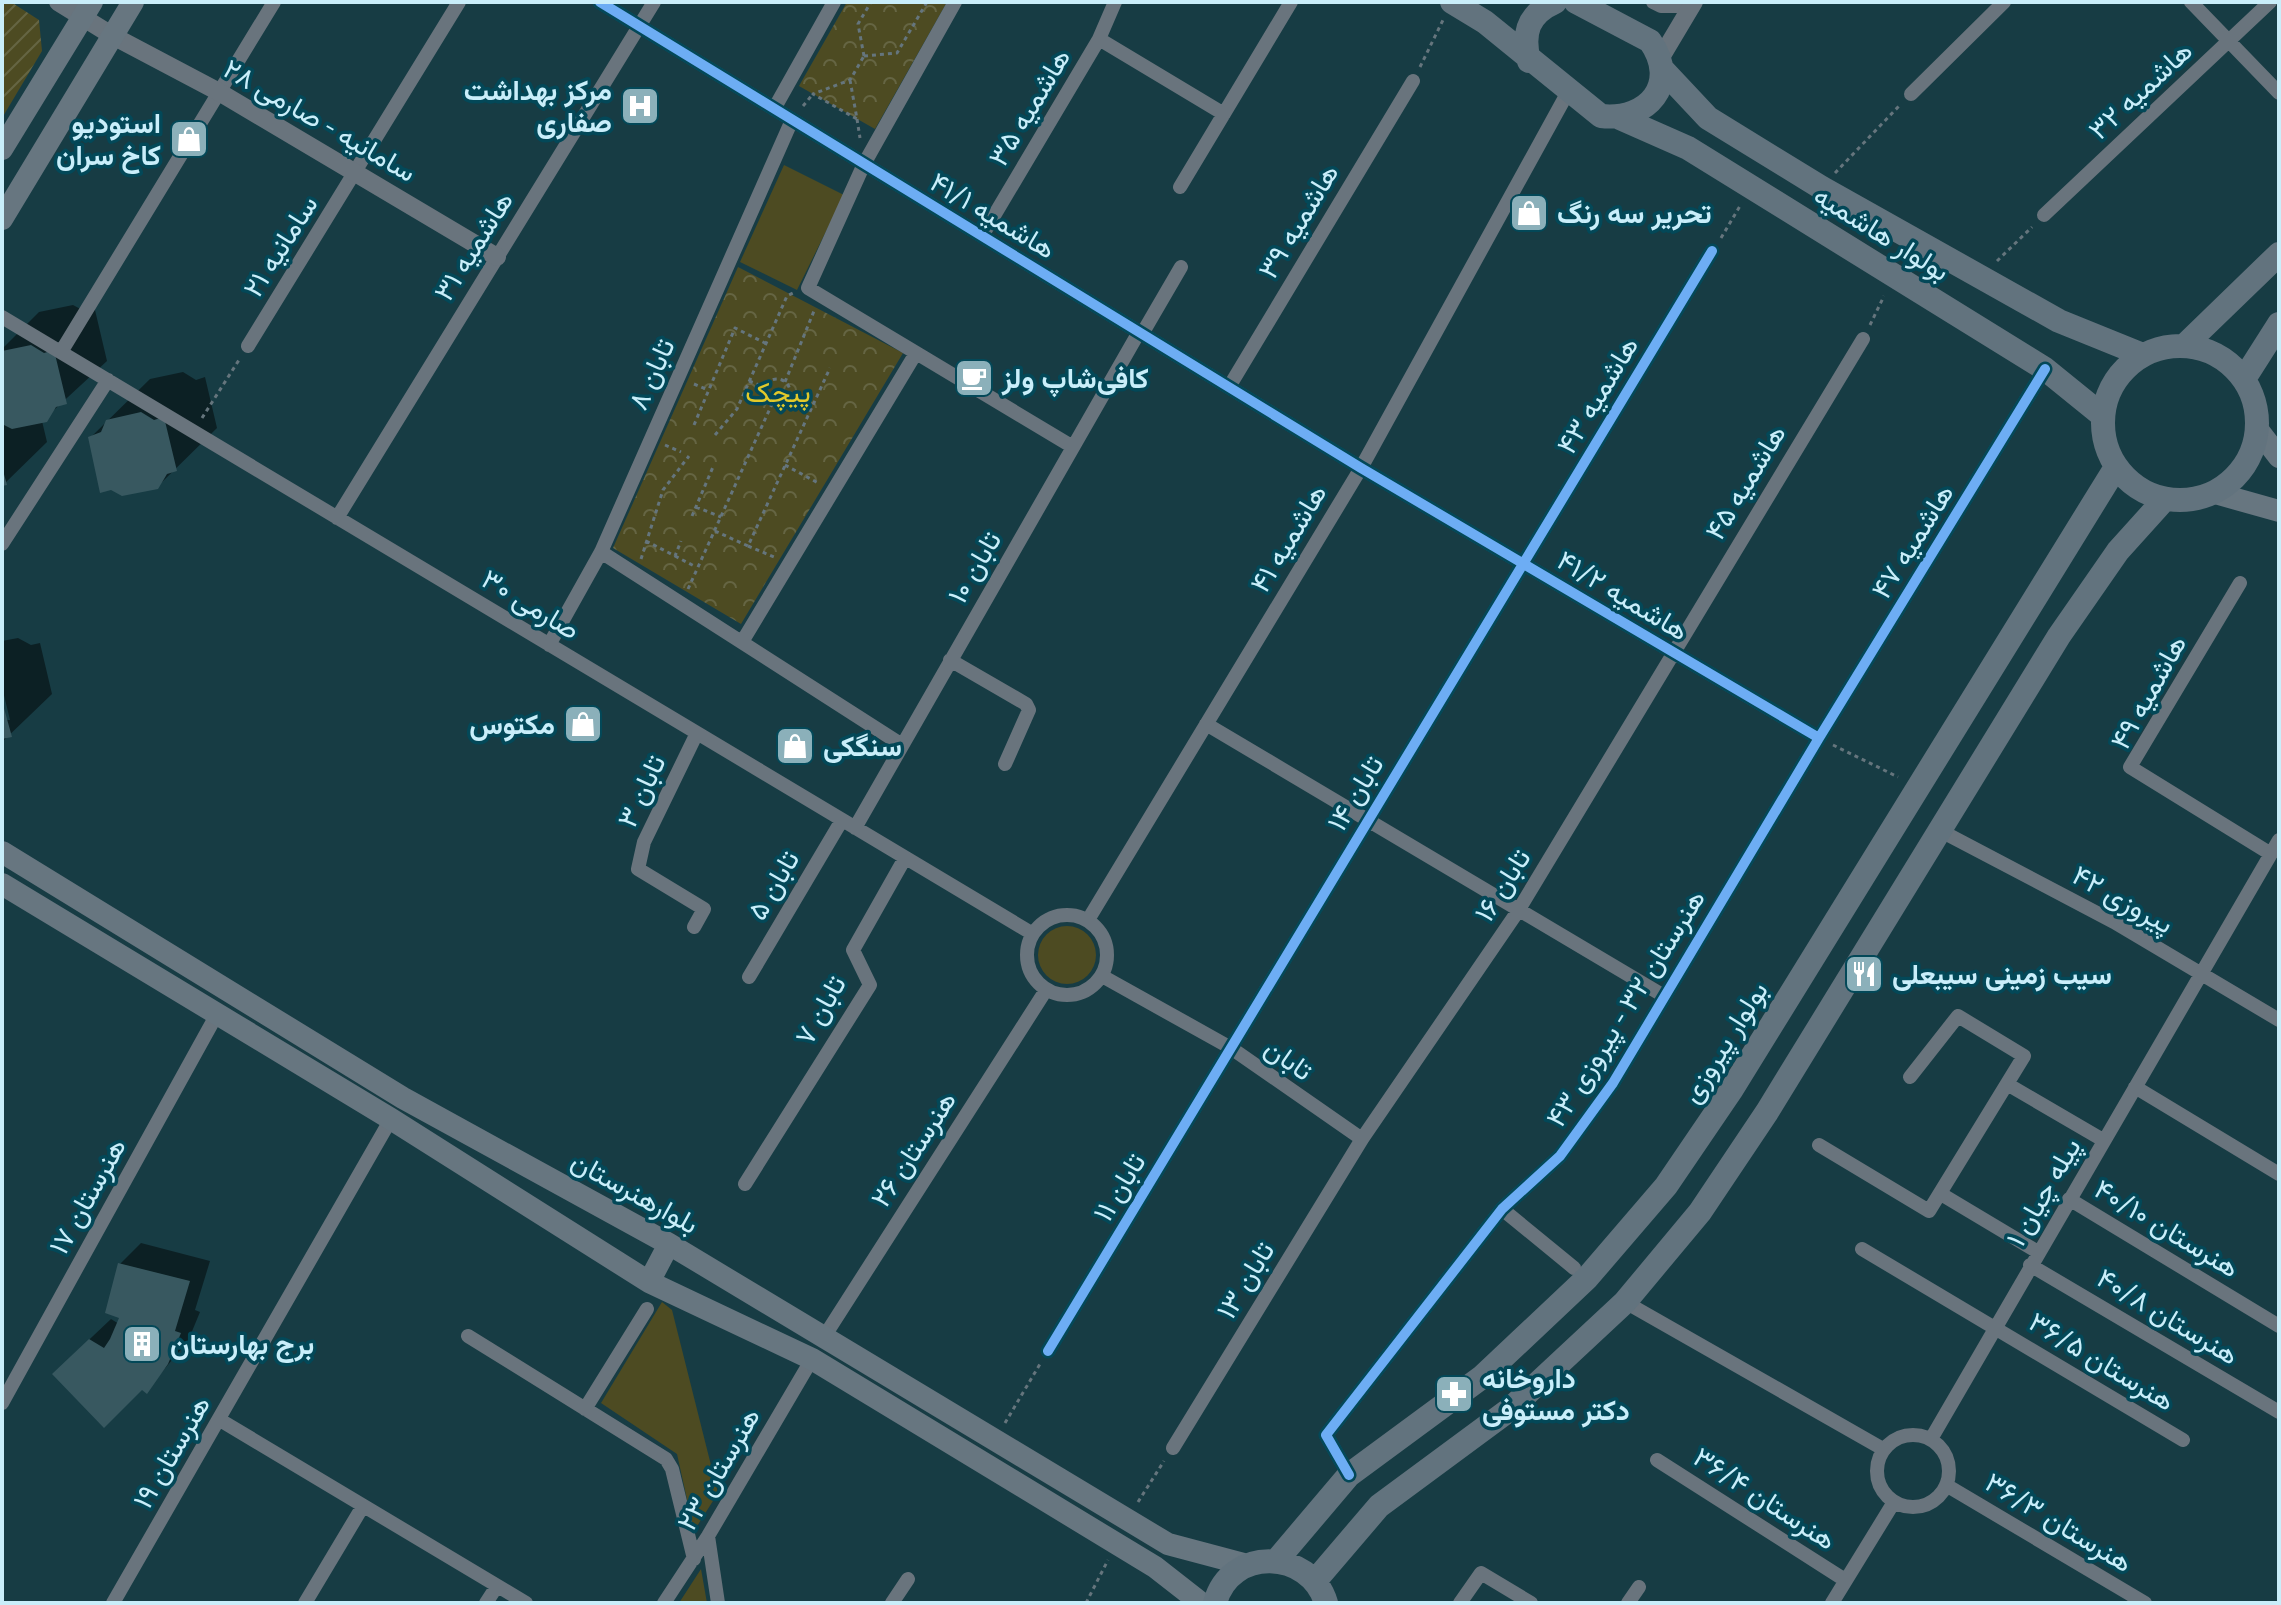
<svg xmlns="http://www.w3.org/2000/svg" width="2281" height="1605" font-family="Karla,Vazirmatn,sans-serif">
<defs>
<pattern id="park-crowns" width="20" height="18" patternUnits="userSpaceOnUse" patternTransform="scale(2)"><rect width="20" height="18" fill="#4d4b22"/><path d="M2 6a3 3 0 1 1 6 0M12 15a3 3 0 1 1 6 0" fill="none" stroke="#656543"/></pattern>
<pattern id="garden-furrows" width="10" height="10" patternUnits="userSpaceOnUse" patternTransform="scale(2)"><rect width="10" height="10" fill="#4d4b22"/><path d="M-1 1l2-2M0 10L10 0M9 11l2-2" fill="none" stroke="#656543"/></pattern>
</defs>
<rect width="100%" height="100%" fill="#173c44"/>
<path fill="#4d4b22" d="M784,165L844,195L797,290L740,262Z
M1038 955a29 29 0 1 1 58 0a29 29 0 1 1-58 0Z
M662,1302L672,1310L718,1493L694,1531L677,1454L601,1403Z
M701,1569L707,1603H679Z"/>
<path fill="url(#park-crowns)" d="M847,2H947L875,129L799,86Z
M738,267L903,353L741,624L613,548Z"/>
<path fill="url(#garden-furrows)" d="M2,2H11L39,20L42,51L2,118Z"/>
<path fill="#0007" d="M73,305L86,312L95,310L107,361L42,421L47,442L2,486V349L39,312Z
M183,372L196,380L205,377L217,428L157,487L91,437L150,379Z
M18,638L31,645L40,643L52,694L2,742V704L6,720H10L2,687V641Z
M584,713L593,719L587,731L581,715Z
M141,1243L210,1261L195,1310L200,1312L188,1341L146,1391L75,1353L111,1319L119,1324L122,1317L120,1264Z"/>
<path fill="#385860" d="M31,345L44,353L54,350L67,404L56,407L47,422L12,429L2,424V351Z
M141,412L154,420L164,417L177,471L167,474L158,489L122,496L111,490L100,493L88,437L101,432L106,420Z
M2,467L7,485L2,486Z
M2,701L12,737L2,739Z
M580,714L591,722L587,733L575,725Z
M118,1263L190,1281L175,1331L181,1333L168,1364L147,1394L142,1390L104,1428L52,1374L89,1339L104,1348L110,1339L119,1318L105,1313Z"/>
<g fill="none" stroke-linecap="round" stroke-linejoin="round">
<path stroke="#65757d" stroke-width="3" stroke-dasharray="4 4" stroke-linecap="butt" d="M864,56L897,53L927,2
M864,56L858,24L871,2
M1420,67L1443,20
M850,80L857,119L813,94L850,80L864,56
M803,106L813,94
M857,119L860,138
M1835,173L1899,106
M1721,238L1740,206
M1997,261L2032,227
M1870,325L1884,296
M764 392a13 13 0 1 1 26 0a13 13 0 1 1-26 0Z
M749,381L764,387
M785,382L814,311
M694,384L708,390
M788,401L810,411
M202,418L239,360
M694,425L735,328L765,343
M715,435L737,409L787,296L793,293
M665,445L681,452
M785,465L820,484
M696,507L721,517
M692,516L713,467
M715,531L748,546L830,368
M646,541L675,556L681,541
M748,546L774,557
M675,556L696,567
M641,559L663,490L689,456
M688,589L772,404
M1833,745L1898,777
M1005,1423L1040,1364
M1138,1502L1164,1461
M1086,1603L1108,1560"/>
<path stroke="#69747d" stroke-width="14" d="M600,2L1361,468L1819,738
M955,2L864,164L808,288L1073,447
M1653,2L1661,6H1689
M2191,2L2279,93
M1099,39L1224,114
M1911,94L2004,2
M774,109L834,2
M1180,187L1291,2
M2044,215L2270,2
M982,236L1099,39L1115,2
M2,317L1033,934
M1142,334L1181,267
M248,346L459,2
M61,352L274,2
M1229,387L1413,81
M337,518L654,2
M2,544L108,380
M601,552L902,745
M2240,583L2130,767L2271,854
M742,642L916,353
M549,645L601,552L792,120
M950,660L1026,704L1029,710L1005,764
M1206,724L1664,996
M855,828L1139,332
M1939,830L2114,922L2279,1020
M1027 955a40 40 0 1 1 80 0a40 40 0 1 1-80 0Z
M1088,920L1361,468L1568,92
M694,927L704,909L638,869L644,842L696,735
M1102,976L1231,1048L1362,1139
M749,977L842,820
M2007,1084L2103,1140
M2135,1087L2279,1174
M1819,1145L1929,1211L2024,1056L1958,1016L1910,1077
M745,1184L870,985L853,950L905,858
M1941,1194L2038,1252
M2069,1199L2279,1326
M1502,1209L1574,1268
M1862,1249L2183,1440
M2030,1265L2279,1412
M1625,1302L1883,1449
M468,1336L666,1459L672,1469L694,1559
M824,1337L1046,990
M1048,1351L1712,251
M2,1403L217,1014
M585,1409L647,1309
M220,1420L526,1603
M1877 1471a36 36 0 1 1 72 0a36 36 0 1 1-72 0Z
M1931,1439L2279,840
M1173,1448L1362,1139L1518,911L1863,339
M1657,1460L1845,1580
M1349,1475L1326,1435L1502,1209L1560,1156L1613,1083L1819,738L2045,369
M1946,1485L2145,1603
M708,1536L718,1603
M113,1603L391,1119
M305,1603L363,1506
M486,1603L497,1586
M664,1603L708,1536L812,1359
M892,1603L908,1579
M1460,1603L1481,1573L1531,1603
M1628,1603L1639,1587
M1832,1603L1894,1502"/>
<path stroke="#69747d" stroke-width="18" d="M58,2L113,36L219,92L497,257
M1660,59L1694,2"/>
<path stroke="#677680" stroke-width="22" d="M2,149L92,2
M2,219L133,2
M2258,430L2279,457
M2215,493L2279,511
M2,852L403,1098L669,1244L1168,1544L1247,1565
M2,884L391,1119L649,1282L812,1359L1155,1567L1201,1603
M649,1282L669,1244"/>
<path stroke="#62737e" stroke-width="24" d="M1452,2L1485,22L1601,116C1648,121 1680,84 1650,41L1576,2
M1529,61C1522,33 1528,14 1555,2
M1662,69L1708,118L1822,188L2059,321L2143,355
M1620,118L1688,148L2045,369L2103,416
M2185,345L2279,254
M2103 423a77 77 0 1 1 154 0a77 77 0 1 1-154 0Z
M2244,379L2279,324
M1277,1560L1349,1475L1482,1377L1587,1278L1666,1186L1732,1089L2116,467
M1315,1581L1379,1506L1509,1410L1625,1302L1700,1212L1767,1112L2059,636L2118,551L2164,500
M1215,1603C1230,1546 1310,1549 1326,1603"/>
<defs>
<path id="cycleway" d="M600,2L1361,468L1819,738
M1048,1351L1712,251
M1349,1475L1326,1435L1502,1209L1560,1156L1613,1083L1819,738L2045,369"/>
</defs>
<use href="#cycleway" stroke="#034858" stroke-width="15"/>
<use href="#cycleway" stroke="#6dadf4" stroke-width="10"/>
</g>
<defs>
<symbol id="hospital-square" viewBox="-11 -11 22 22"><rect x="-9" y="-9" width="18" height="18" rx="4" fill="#8bb0ba" stroke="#034858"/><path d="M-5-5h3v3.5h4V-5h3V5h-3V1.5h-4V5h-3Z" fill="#fff"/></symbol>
<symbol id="shop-square" viewBox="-11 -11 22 22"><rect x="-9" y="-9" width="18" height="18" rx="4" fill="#8bb0ba" stroke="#034858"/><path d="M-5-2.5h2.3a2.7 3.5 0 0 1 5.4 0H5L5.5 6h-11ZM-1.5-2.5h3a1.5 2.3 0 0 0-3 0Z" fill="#fff"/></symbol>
<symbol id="cafe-square" viewBox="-11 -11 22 22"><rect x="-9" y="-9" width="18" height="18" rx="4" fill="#8bb0ba" stroke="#034858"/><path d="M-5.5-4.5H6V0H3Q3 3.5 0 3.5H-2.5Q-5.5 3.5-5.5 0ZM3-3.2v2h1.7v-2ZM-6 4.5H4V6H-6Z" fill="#fff"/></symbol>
<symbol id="restaurant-square" viewBox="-11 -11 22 22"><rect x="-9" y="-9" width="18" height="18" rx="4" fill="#8bb0ba" stroke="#034858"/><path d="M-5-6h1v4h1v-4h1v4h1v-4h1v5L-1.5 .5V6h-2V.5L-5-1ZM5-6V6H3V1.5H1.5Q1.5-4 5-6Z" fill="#fff"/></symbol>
<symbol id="building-square" viewBox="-11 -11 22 22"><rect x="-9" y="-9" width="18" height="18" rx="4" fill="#8bb0ba" stroke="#034858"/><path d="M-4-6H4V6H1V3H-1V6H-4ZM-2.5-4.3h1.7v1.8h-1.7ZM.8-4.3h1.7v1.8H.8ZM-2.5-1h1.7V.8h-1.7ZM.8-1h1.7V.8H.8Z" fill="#fff"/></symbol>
<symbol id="pharmacy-square" viewBox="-11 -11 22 22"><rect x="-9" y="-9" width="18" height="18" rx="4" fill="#8bb0ba" stroke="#034858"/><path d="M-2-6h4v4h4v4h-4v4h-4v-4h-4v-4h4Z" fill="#fff"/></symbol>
</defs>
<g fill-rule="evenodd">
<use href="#hospital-square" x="618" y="84" width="44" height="44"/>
<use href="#shop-square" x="167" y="117" width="44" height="44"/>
<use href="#shop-square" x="1507" y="191" width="44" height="44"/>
<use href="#cafe-square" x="952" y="356" width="44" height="44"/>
<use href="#shop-square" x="561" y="702" width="44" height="44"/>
<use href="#shop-square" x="773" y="724" width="44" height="44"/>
<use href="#restaurant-square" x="1842" y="952" width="44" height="44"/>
<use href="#building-square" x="120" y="1322" width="44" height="44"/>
<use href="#pharmacy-square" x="1432" y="1372" width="44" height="44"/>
</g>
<g text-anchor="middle" stroke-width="7" stroke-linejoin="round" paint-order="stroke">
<g font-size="28" font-weight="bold" fill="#c9eefa" stroke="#034858" text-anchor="start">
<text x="612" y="100" text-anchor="end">مرکز بهداشت<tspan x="612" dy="32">صفاری</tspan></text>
<text x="161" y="133" text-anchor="end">استودیو<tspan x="161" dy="32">کاخ سران</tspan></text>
<text x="1557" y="223">تحریر سه رنگ</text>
<text x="1002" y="388">کافی‌شاپ ولز</text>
<text x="555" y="734" text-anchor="end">مکتوس</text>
<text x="823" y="756">سنگکی</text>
<text x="1892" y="984">سیب زمینی سیبعلی</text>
<text x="170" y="1354">برج بهارستان</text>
<text x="1482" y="1388">داروخانه<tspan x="1482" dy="32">دکتر مستوفی</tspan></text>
</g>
<g font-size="28" fill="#c9eefa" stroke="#034858">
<text transform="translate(2140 90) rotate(-43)" y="10">هاشمیه ۳۲</text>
<text transform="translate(1029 107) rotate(-59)" y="10">هاشمیه ۳۵</text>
<text transform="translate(320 120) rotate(30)" y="10">سامانیه - صارمی ۲۸</text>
<text transform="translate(993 215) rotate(31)" y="10">هاشمیه ۴۱/۱</text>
<text transform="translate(1298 221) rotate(-59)" y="10">هاشمیه ۳۹</text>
<text transform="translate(1882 233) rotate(32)" y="10">بولوار هاشمیه</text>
<text transform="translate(280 246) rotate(-58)" y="10">سامانیه ۲۱</text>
<text transform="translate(473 246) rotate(-58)" y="10">هاشمیه ۳۱</text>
<text transform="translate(651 374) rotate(-66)" y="10">تابان ۸</text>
<text transform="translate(1597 395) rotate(-59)" y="10">هاشمیه ۴۳</text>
<text transform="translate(1745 482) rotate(-59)" y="10">هاشمیه ۴۵</text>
<text transform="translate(1288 538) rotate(-59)" y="10">هاشمیه ۴۱</text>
<text transform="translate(1912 541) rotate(-58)" y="10">هاشمیه ۴۷</text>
<text transform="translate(974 567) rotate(-60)" y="10">تابان ۱۰</text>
<text transform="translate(1623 595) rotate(31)" y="10">هاشمیه ۴۱/۲</text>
<text transform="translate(531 604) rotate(31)" y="10">صارمی ۳۰</text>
<text transform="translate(2148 692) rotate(-61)" y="10">هاشمیه ۴۹</text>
<text transform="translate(641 791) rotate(-65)" y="10">تابان ۳</text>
<text transform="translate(1355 793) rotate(-59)" y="10">تابان ۱۴</text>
<text transform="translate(773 885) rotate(-60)" y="10">تابان ۵</text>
<text transform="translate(1502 885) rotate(-58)" y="10">تابان ۱۶</text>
<text transform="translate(2123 899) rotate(29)" y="10">پیروزی ۴۲</text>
<text transform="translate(1625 1008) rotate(-58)" y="10">هنرستان ۳۲ - پیروزی ۴۳</text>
<text transform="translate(820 1010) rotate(-61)" y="10">تابان ۷</text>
<text transform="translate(1724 1042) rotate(-58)" y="10">بولوار پیروزی</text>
<text transform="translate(1289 1059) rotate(35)" y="10">تابان</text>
<text transform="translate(913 1149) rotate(-57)" y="10">هنرستان ۲۶</text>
<text transform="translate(1119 1187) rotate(-59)" y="10">تابان ۱۱</text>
<text transform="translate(635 1192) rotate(29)" y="10">بلوارهنرستان</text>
<text transform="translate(2043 1192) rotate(-60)" y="10">پیله چیان ۱</text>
<text transform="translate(87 1196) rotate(-61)" y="10">هنرستان ۱۷</text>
<text transform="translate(2167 1228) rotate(31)" y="10">هنرستان ۴۰/۱۰</text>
<text transform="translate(1245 1280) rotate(-59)" y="10">تابان ۱۳</text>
<text transform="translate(2168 1316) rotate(31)" y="10">هنرستان ۴۰/۸</text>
<text transform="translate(2102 1361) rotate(31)" y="10">هنرستان ۳۶/۵</text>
<text transform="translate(171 1452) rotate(-60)" y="10">هنرستان ۱۹</text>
<text transform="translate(718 1469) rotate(-60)" y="10">هنرستان ۲۳</text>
<text transform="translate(1765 1498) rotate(33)" y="10">هنرستان ۳۶/۴</text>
<text transform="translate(2059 1522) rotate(31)" y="10">هنرستان ۳۶/۳</text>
</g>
<g font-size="28" fill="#e2c92a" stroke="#034858">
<text x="778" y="402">پیچک</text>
</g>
</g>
<rect width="2281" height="1605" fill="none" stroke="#c9eefa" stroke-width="8"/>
</svg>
